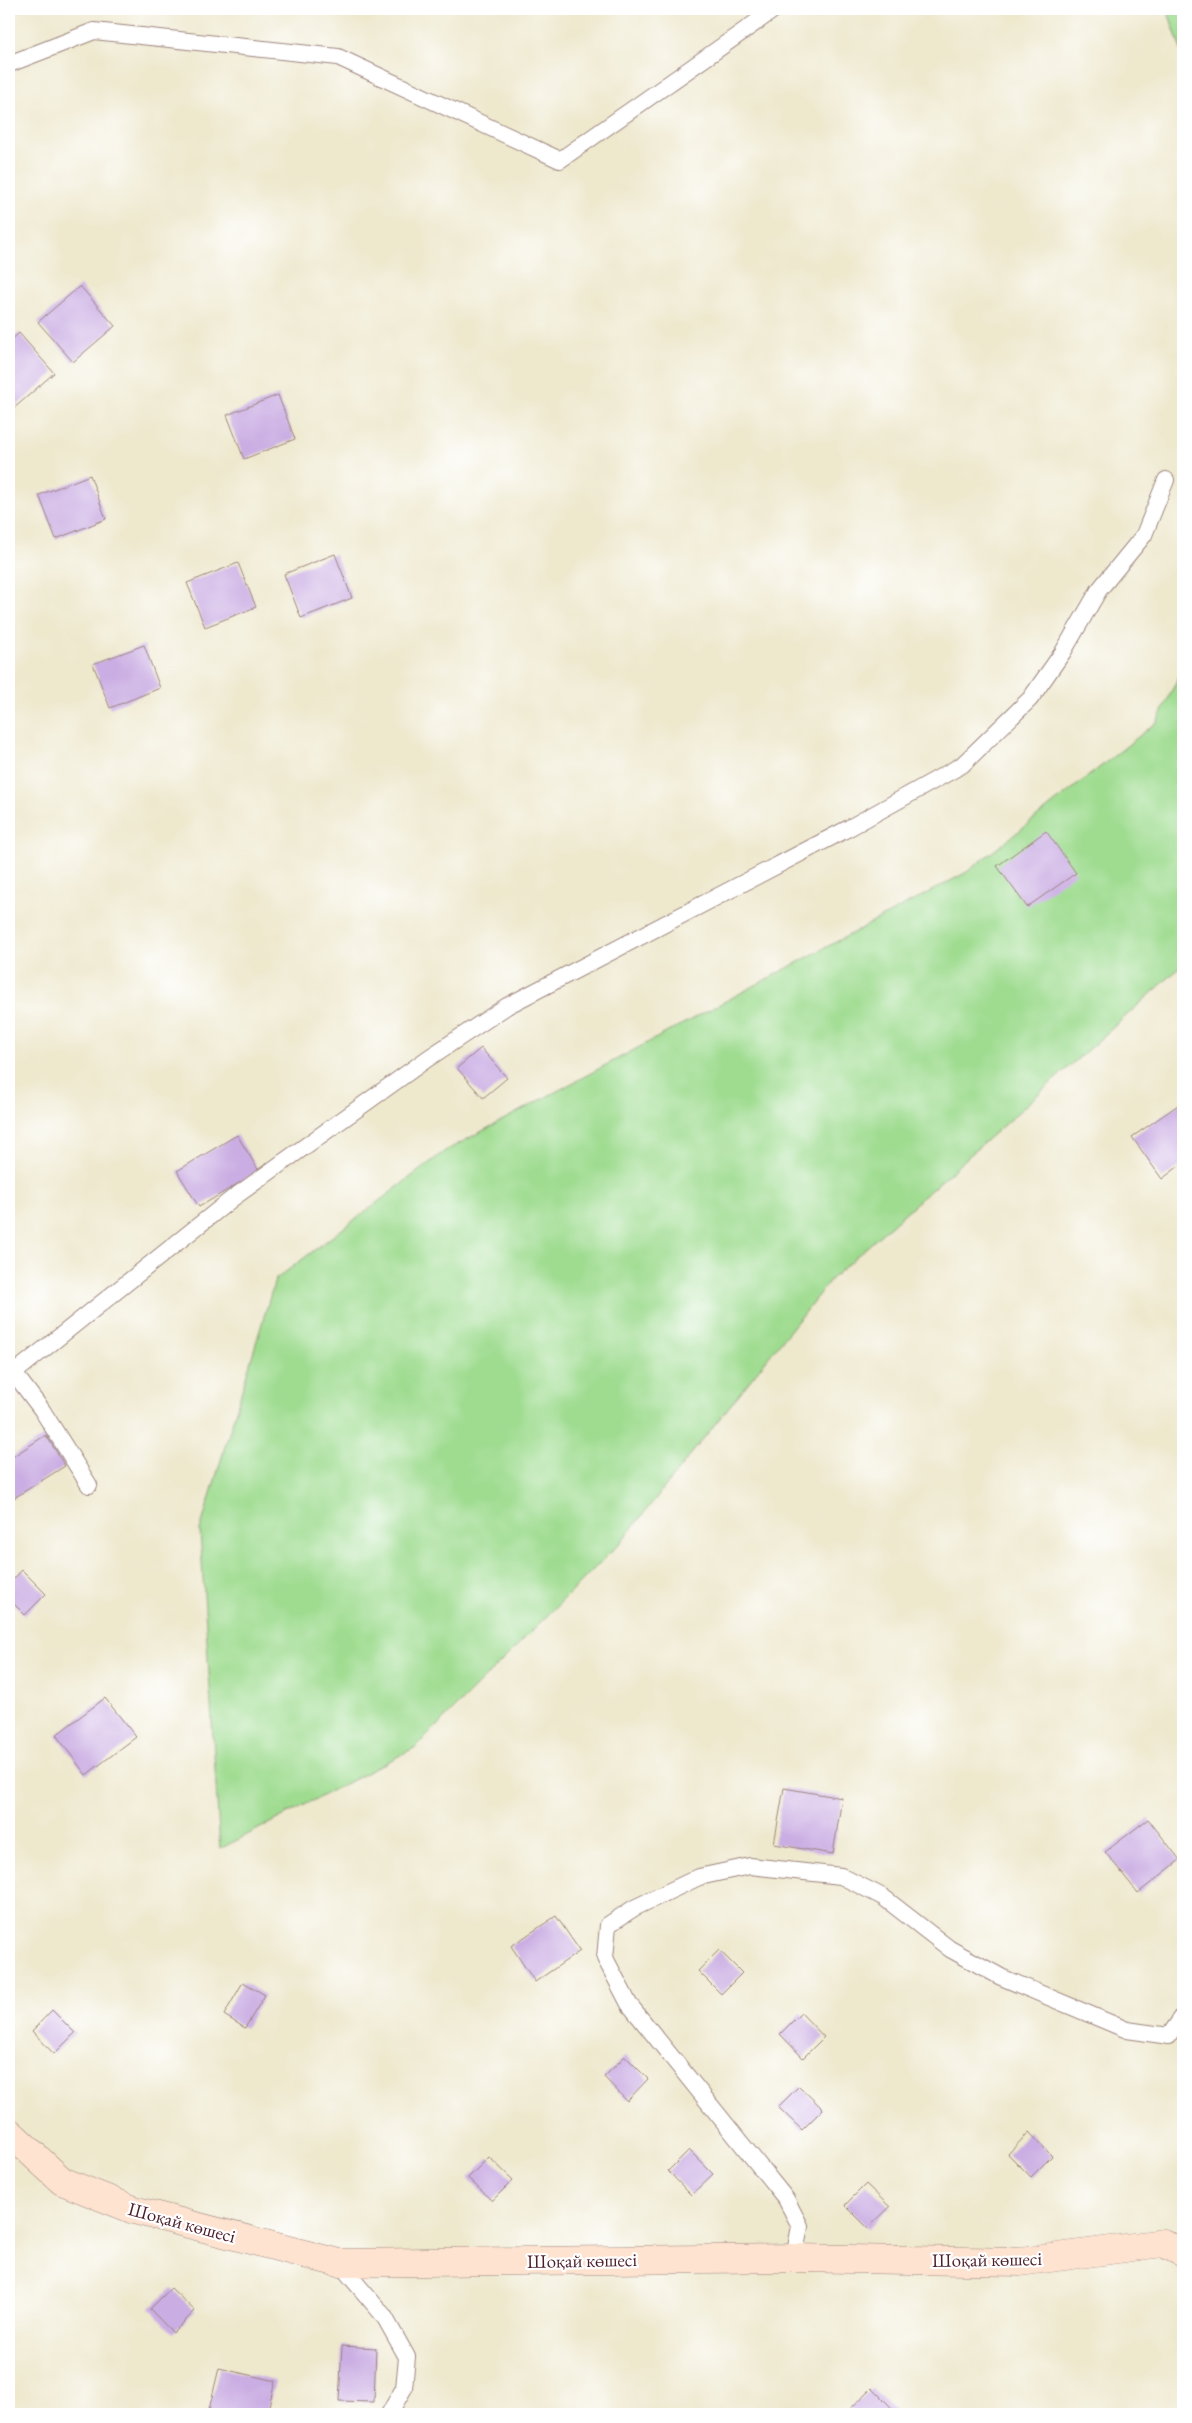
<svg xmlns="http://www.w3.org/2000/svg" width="1192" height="2423" font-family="'EB Garamond',serif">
<rect width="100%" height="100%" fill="#fff"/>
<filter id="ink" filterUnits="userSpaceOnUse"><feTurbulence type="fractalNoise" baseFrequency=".02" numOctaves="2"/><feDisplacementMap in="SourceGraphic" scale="10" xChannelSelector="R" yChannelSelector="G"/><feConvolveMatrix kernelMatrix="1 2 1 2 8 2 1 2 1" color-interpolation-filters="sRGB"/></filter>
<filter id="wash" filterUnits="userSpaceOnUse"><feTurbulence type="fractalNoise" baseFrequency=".0096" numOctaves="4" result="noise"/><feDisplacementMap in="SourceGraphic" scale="20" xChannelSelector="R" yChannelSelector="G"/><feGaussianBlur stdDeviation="1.12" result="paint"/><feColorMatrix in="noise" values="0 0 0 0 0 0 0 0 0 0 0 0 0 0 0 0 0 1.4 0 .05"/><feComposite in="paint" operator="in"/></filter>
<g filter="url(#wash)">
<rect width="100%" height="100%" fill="#eee8cd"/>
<path fill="#9fdc90" stroke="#747e5e" d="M1167,9H1183V56Z
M1183,667V965L831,1279L620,1543L416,1747L220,1849L200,1530L275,1280L445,1151L967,872L1157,722Z"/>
<g id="blocks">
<path fill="#caade3" d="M80,286L115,326L73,362L38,322Z
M19,333L54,373L12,410L9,406V342Z
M278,395L295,439L244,459L227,415Z
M90,475L106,519L56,539L39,495Z
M335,554L352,598L301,618L284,574Z
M238,563L256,607L205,627L187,583Z
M144,645L160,688L110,708L93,664Z
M1046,831L1076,873L1027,907L997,866Z
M481,1048L507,1078L483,1098L457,1068Z
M1181,1103L1183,1106V1163L1162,1179L1132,1137Z
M237,1135L259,1171L199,1207L177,1171Z
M46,1435L65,1466L14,1498L9,1489V1459Z
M22,1570L46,1594L25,1615L9,1599V1584Z
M105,1698L136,1737L86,1775L56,1735Z
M784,1788L842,1798L833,1854L774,1844Z
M1148,1819L1180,1860L1138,1893L1105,1852Z
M556,1916L580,1951L535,1982L511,1946Z
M719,1950L742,1973L721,1994L698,1971Z
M243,1982L265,1995L245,2028L224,2015Z
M52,2010L75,2033L54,2054L32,2031Z
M801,2013L824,2037L803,2058L780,2034Z
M625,2056L648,2079L627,2101L604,2077Z
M799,2086L823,2109L802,2130L778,2107Z
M1029,2132L1052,2156L1031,2177L1008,2154Z
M689,2150L713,2174L691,2195L668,2171Z
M489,2157L513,2180L492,2201L468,2178Z
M866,2184L890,2207L868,2228L845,2205Z
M171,2288L195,2311L173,2333L150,2309Z
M342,2346L376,2348L374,2402L339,2401Z
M219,2368L275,2381L267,2414H208Z
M872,2388L895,2411L891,2414H856L850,2409Z"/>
</g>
</g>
<g filter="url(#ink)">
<use href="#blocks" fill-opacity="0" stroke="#9c847c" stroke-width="1"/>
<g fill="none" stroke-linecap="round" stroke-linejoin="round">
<defs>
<path id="lane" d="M9,64L94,31L338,57L560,160L775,9
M14,1373L42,1410L89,1485
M9,1377L233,1198L427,1059L507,1006L849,828L962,765L1030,699L1063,652L1099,590L1144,535L1166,480
M794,2258L800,2226L786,2199L629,2004L605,1958L608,1925L634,1908L699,1877L750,1866L841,1876L883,1897L950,1949L1001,1977L1127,2030L1169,2036L1183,2016
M339,2263L384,2316L407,2357L404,2388L389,2414"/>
<path id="secondary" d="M9,2132L62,2181L134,2210L339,2263L794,2258L1020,2262L1163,2243L1183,2253"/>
</defs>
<use href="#lane" stroke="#9c847c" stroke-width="18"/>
<use href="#secondary" stroke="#9c847c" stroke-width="29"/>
<use href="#lane" stroke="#fff" stroke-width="16"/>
<use href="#secondary" stroke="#fee3d1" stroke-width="28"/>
</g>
</g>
<g text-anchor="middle" stroke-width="4.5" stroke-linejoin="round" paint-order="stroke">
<g font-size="19" fill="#4a1f2b" stroke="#fff">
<text transform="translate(182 2222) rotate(15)" y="7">Шоқай көшесі</text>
<text transform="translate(987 2259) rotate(-1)" y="7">Шоқай көшесі</text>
<text transform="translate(582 2260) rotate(-1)" y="7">Шоқай көшесі</text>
</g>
</g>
<rect width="1192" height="2423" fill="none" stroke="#fff" stroke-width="30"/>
</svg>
